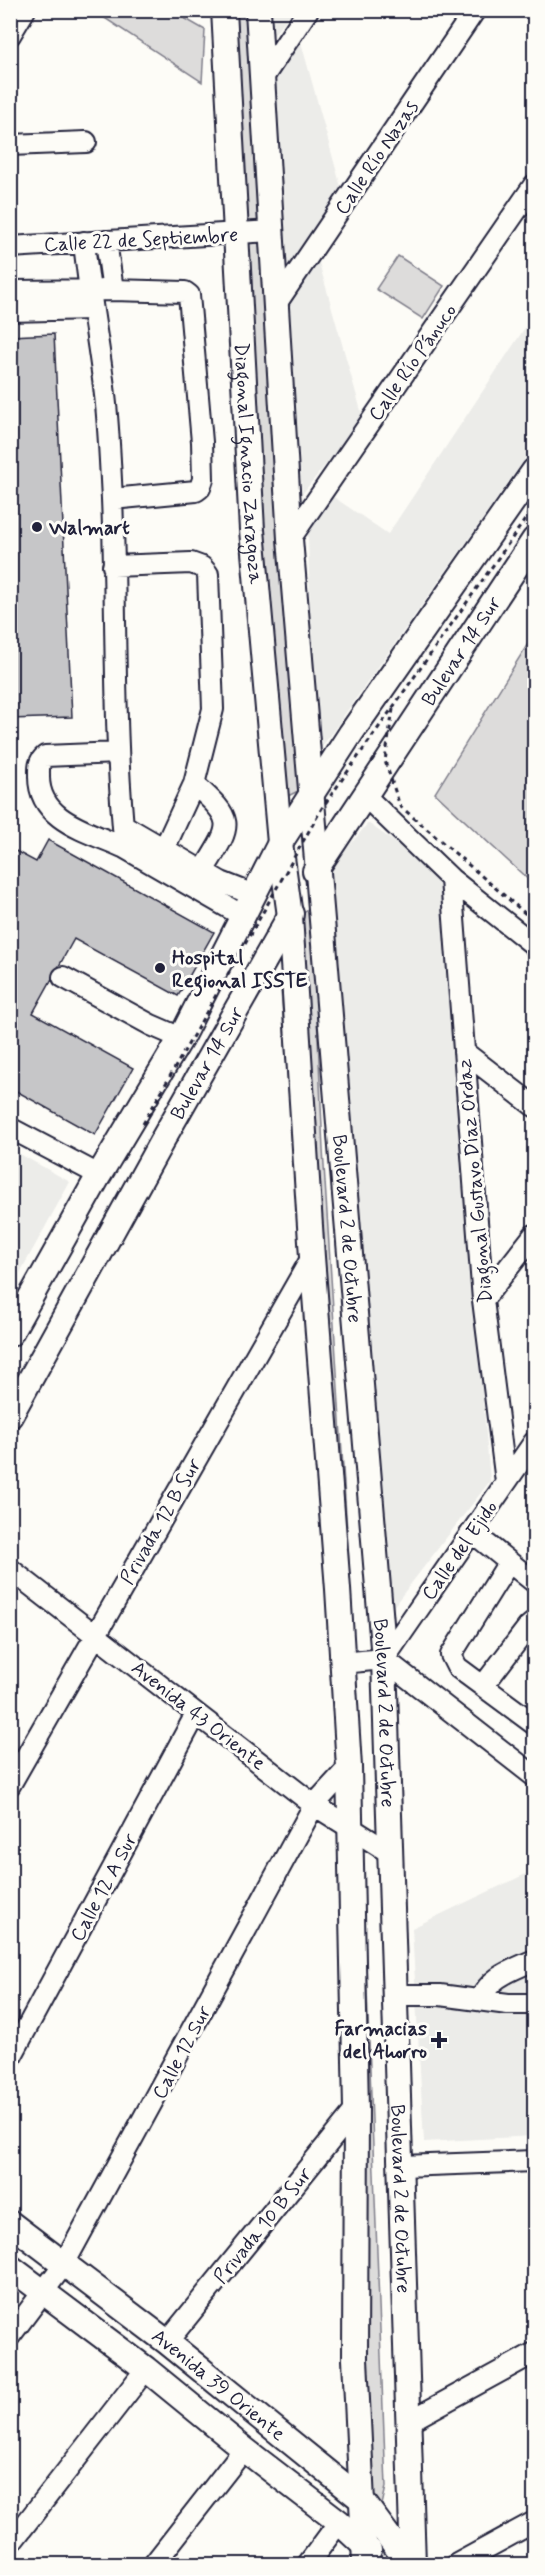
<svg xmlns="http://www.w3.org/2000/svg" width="545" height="2575" font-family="Mynerve,sans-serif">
<rect width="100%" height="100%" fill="#fdfcf7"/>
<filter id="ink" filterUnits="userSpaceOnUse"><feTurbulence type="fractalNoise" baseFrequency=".0167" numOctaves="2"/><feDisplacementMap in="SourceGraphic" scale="12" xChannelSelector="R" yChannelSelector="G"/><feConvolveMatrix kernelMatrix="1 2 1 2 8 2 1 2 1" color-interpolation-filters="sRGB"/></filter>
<g filter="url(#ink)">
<path fill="#ecece9" d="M269,11H293L270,39Z
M299,35L342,191L287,267L270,78Z
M318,259L363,418L302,494L289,300Z
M534,314V446L314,758L308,534L332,496L388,534Z
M368,823L439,874L490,1481L393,1607L327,873Z
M11,1149L70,1182L11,1289Z
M534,1870V2136L424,2142L412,1928Z"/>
<path fill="#dddcdb" stroke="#807f8b" stroke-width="1.5" d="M94,11H172L205,30L202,82Z
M232,11H252L265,223H242Z
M268,238L302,789L284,798L240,242Z
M398,256L444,286L423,319L376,289Z
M534,634V885L435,793Z
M312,904L323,1150L352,1611H330L314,1432L281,990L282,938Z
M332,1650H354L386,2487L382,2505L365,2487L341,1931Z"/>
<path fill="#c6c6c8" stroke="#22223b" stroke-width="1.5" d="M54,334L72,717L10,719V336Z
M48,840L214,932L178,996L74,939L33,1013L133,1068L95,1135L11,1088L10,1090V848L36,862Z"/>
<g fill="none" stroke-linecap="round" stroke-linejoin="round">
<defs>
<path id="minor" d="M10,35L25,10
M262,79L308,10
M10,145L86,142
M106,241L113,290
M84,242C89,293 99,344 105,395C109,429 110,464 112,499C117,615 113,732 125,848L243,916
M10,247L272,231
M10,291L113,290L185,292L189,295L202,442L203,479L200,488L196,491L112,499
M276,304L475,10
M10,311L92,309
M290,539L534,185
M113,566L191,563L202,567L208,574L213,709L194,784L164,849
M118,753L45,756C38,762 39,768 39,777C39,822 91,832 125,848
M194,784C237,822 232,824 203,871
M365,796L451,879L534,945
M123,825L221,882L254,895
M451,879L483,1300L506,1482
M63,977L151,1025L181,1038
M464,1052L534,1106
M10,1128L99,1175
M483,1300L534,1235
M472,1532L534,1582
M509,1562L451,1655L457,1667L534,1724
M10,1569L314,1805L392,1854
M384,1659L534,1442
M341,1663L384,1659L534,1776
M483,1686L528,1627L534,1622
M10,1785L312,1257
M397,1995H440L508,2004H534
M481,1999C490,1976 513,1970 534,1960
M10,2059L196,1714
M402,2166L534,2161
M10,2336L64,2264L314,1805L349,1767
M167,2342L356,2109
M408,2422L534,2353
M10,2544L146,2369
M154,2564L244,2449
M308,2564L339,2522
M457,2564L534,2522"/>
<g id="major">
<path id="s1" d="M224,10L252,530L280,843L290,916L312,1257L338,1589L349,1767L356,2109L355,2359L365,2564"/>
<path id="s2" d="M258,10L290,539L384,1659L413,2564"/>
<path id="s3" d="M315,871L534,540"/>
<path d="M10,1334L99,1175L181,1038L280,843L351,733L534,471"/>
<path id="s4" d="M10,1416L163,1139L291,914"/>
<path id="s5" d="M10,2223L167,2342L361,2499L409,2564"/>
<path d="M10,2267L146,2369L244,2449L339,2522L369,2550"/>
</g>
</defs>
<use href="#minor" stroke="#22223b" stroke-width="24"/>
<use href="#major" stroke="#22223b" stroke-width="28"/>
<path stroke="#22223b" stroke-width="3" stroke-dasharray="4.5 4.5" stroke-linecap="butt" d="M10,1361L14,1354"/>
<use href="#minor" stroke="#fdfcf7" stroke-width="20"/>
<use href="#major" stroke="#fdfcf7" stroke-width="24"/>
<path stroke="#22223b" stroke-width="3" stroke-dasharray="4.5 4.5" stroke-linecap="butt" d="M393,709L385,761L400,806L534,921
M143,1124L322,808L534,507"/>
</g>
</g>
<g fill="#22223b" stroke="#fdfcf7" stroke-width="2">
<circle cx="37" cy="527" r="6"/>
<circle cx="160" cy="968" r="6"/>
<path d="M436 2031h6v6h6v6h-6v6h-6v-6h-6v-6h6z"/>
</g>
<g text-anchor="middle" stroke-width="6" stroke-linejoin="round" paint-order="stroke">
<g font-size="20" fill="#22223b" stroke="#fdfcf7">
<text transform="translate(376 157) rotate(-56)" y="7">Calle Río Nazas</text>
<text transform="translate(141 239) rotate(-3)" y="7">Calle 22 de Septiembre</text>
<text transform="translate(412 362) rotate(-55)" y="7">Calle Río Pánuco</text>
<text dy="7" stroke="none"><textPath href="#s1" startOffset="454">Diagonal Ignacio Zaragoza</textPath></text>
<text dy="7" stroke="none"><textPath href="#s3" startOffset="264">Bulevar 14 Sur</textPath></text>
<text dy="7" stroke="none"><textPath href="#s4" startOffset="404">Bulevar 14 Sur</textPath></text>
<text transform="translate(474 1181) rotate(-95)" y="7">Diagonal Gustavo Díaz Ordaz</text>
<text dy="7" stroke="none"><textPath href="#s2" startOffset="1222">Boulevard 2 de Octubre</textPath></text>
<text transform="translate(160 1521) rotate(-60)" y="7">Privada 12 B Sur</text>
<text transform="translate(459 1550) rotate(-55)" y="7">Calle del Ejido</text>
<text dy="7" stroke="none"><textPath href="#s2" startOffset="1708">Boulevard 2 de Octubre</textPath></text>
<text transform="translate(199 1715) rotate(38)" y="7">Avenida 43 Oriente</text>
<text transform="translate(103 1887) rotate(-62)" y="7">Calle 12 A Sur</text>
<text transform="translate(181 2052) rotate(-62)" y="7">Calle 12 Sur</text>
<text dy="7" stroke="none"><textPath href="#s2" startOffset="2194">Boulevard 2 de Octubre</textPath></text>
<text transform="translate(262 2225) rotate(-51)" y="7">Privada 10 B Sur</text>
<text dy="7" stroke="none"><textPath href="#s5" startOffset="264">Avenida 39 Oriente</textPath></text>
</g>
<g font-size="20" font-weight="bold" fill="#22223b" stroke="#fdfcf7" text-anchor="start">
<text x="49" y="534">Walmart</text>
<text x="172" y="964">Hospital<tspan x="172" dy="23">Regional ISSTE</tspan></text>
<text x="427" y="2035" text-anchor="end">Farmacias<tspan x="427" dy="23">del Ahorro</tspan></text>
</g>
</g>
<rect width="545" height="2575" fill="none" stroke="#fdfcf7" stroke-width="36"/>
<rect x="18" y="18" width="509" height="2539" fill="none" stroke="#22223b" stroke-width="2" filter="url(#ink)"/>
</svg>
